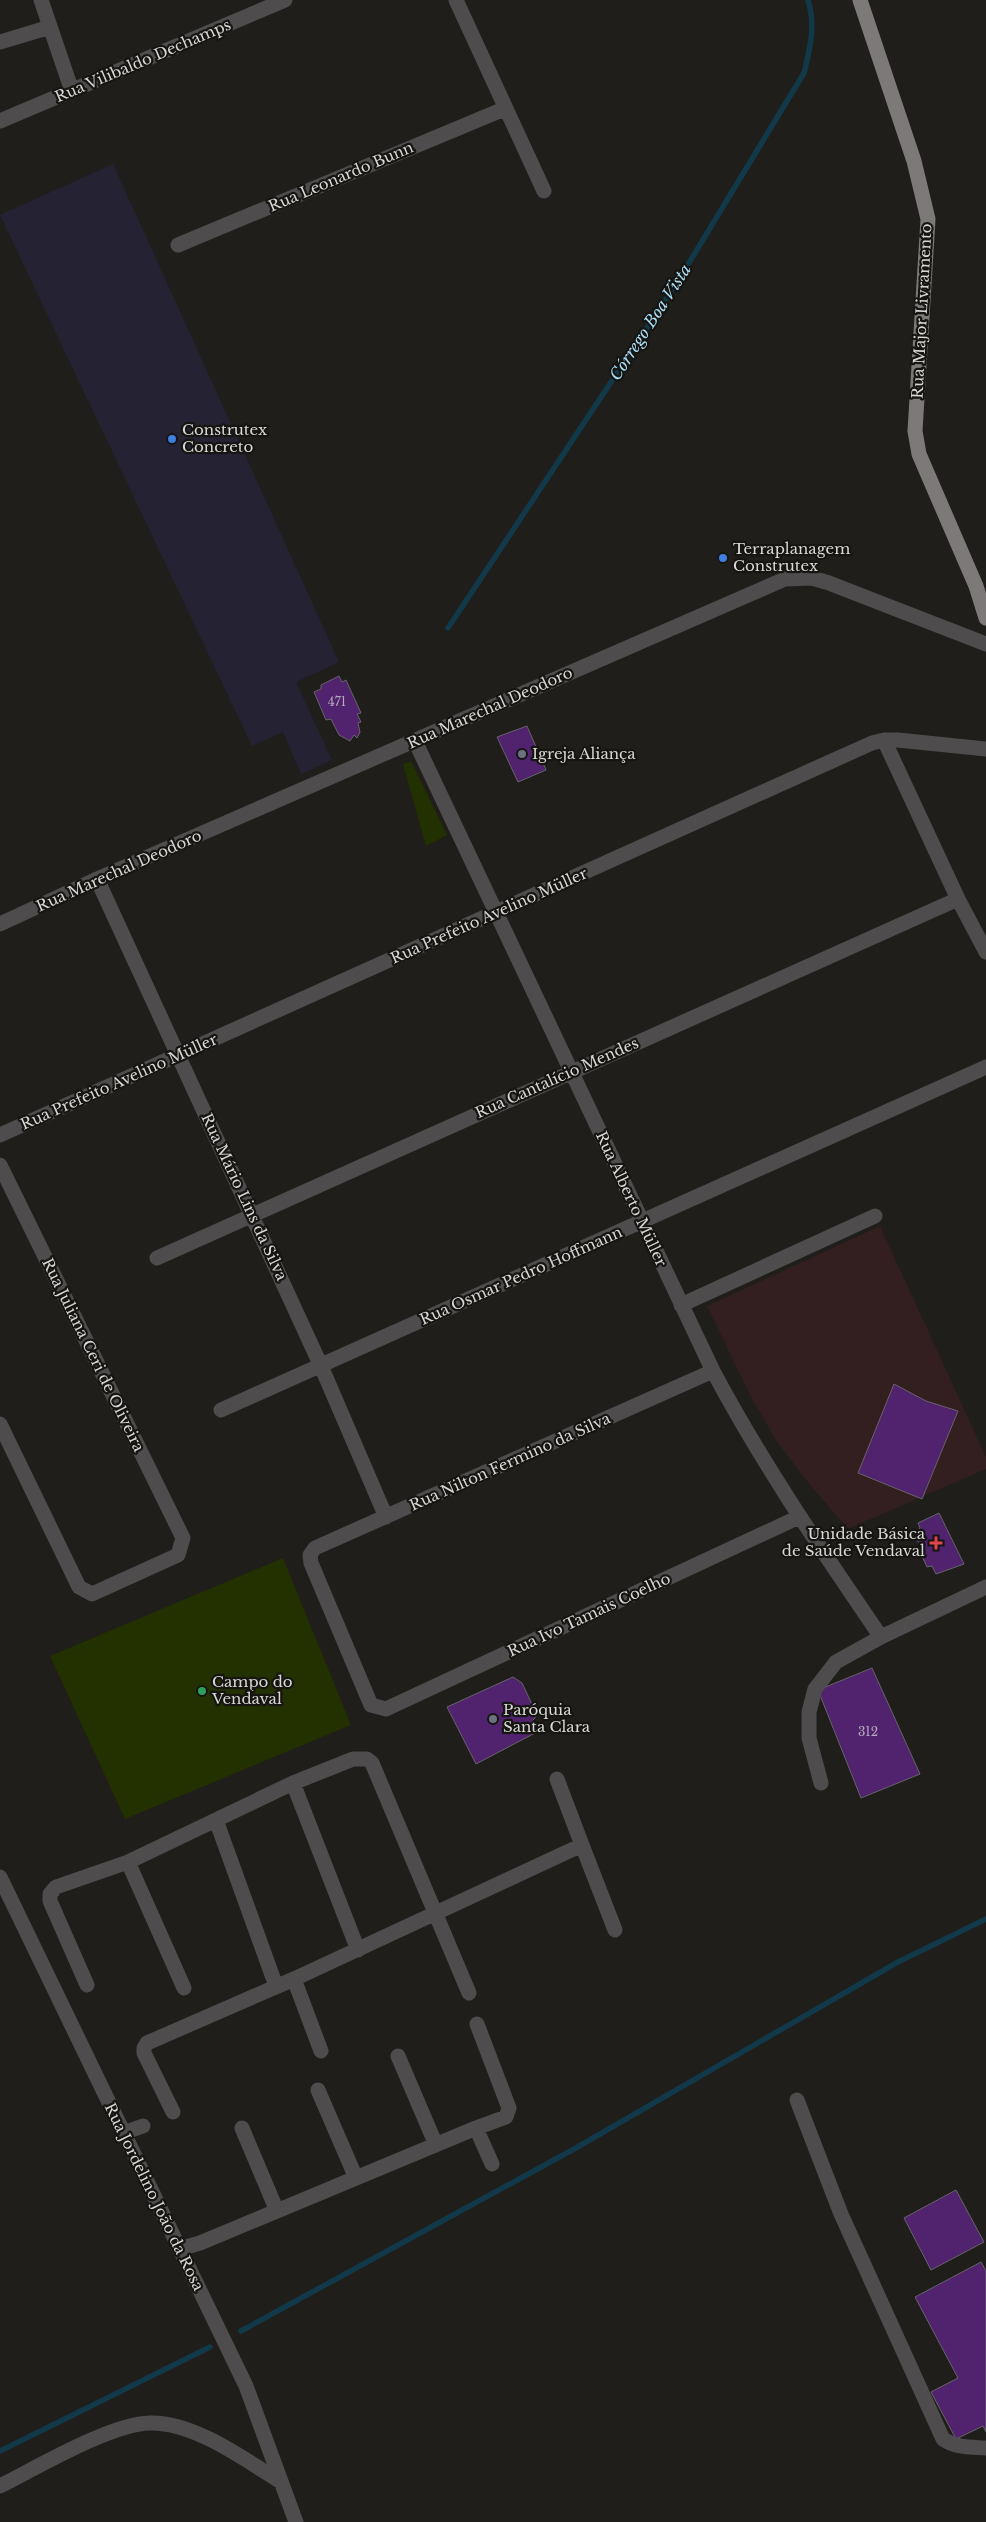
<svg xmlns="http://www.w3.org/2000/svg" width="986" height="2522" font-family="'Libre Baskerville',serif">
<rect width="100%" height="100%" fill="#1f1e1b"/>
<path fill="#252333" d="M113,164L339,662L296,682L332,760L301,774L283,732L252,746L0,215Z"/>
<path fill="#331f20" d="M880,1226L986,1457V1469L848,1529L810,1485L777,1442L750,1395L707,1306Z"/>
<path fill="#233000" d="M411,761L447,835L426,846L403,764Z
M283,1558L351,1725L125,1819L50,1656Z"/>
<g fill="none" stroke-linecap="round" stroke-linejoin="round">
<path stroke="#123949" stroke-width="5.5" d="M448,628L678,281L804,73C810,48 816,26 808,0
M241,2331L574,2149L898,1962L986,1919
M0,2451L210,2347"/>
</g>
<path fill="#51226e" stroke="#666468" d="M339,676L342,682L346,680L361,713L357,714L361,722L358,723L360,732L357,738L354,735L350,741L339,735L331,719L326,720L314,692L321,689V685Z
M527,726L546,770L518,782L497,737Z
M894,1384L926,1401L958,1411L922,1499L858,1473Z
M939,1513L964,1564L936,1574L932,1566L927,1567L922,1556L925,1554L917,1540L919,1539L916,1532L920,1528L918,1523Z
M872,1668L920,1774L861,1798L818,1690Z
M513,1677L522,1683L537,1715L530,1724L535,1733L476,1764L447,1707Z
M956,2190L984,2242L931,2270L904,2218Z
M981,2262L986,2271V2432L983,2426L956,2439L931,2392L958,2378L915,2297Z"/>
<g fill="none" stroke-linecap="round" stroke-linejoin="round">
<path stroke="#4e4c4c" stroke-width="15" d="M41,0L72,91
M456,0L544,191
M0,42L50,27
M0,121L285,0
M178,245L504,109
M884,740L958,899L986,952
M415,741L713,1371C763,1465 821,1549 881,1637
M97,879L321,1366L386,1517
M0,924L97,879L785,579L812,578L829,583L986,644
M0,1135L872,743L884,740H898L986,749
M0,1165L183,1538L178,1555L92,1594L79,1587L0,1424
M157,1258L958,899
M681,1305L875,1216
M713,1371L315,1548L310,1555L311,1563L371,1705L386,1709L799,1517
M221,1410L986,1067
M293,1783L358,1950
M821,1783L809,1738V1712L815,1689L836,1662L881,1637L986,1587
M216,1820L276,1986
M582,1845L615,1930
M128,1862L184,1988
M0,1877L246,2386L296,2522
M294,1979L321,2051
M87,1985L50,1901V1894L56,1887L128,1862L293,1783L353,1759H367L372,1763L469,1993
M398,2056L436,2145
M318,2090L356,2178
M797,2100L841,2214L943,2439C956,2448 970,2447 986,2448
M173,2112L144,2053V2048L147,2043L294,1979L582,1845L557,1779
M242,2128L277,2211
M476,2128L506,2117L509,2108L477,2024
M123,2133L143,2126
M179,2249L200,2243L476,2128L492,2164
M0,2486C38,2467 110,2424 150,2423C194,2422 244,2459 281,2482"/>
<path stroke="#7e7979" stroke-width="15" d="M860,0L914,161L928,219L915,431L919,454L976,586L986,618"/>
</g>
<g fill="#3f7fe0" stroke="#161512" stroke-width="2">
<circle cx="172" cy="439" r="5"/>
<circle cx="723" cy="558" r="5"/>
</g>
<g fill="#6b7280" stroke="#161512" stroke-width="2">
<circle cx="522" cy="754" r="5"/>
<circle cx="493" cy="1719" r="5"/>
</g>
<path fill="#e0444e" stroke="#161512" stroke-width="2" d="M933.5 1535.5h5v5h5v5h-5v5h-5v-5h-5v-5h5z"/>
<circle fill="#2e9e5b" stroke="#161512" stroke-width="2" cx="202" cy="1691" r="5"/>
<g text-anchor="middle" stroke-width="4.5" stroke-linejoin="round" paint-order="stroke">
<g font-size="12" fill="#b6aabb">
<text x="337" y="706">471</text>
<text x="868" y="1736">312</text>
</g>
<g font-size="15" fill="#d7d7d5" stroke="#161512">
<text transform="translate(143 61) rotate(-23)" y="5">Rua Vilibaldo Dechamps</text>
<text transform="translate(341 177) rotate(-23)" y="5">Rua Leonardo Bunn</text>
<text transform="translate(922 311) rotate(-87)" y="5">Rua Major Livramento</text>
<text transform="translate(490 708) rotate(-24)" y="5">Rua Marechal Deodoro</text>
<text transform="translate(119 871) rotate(-24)" y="5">Rua Marechal Deodoro</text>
<text transform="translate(489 916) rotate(-24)" y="5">Rua Prefeito Avelino Müller</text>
<text transform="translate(557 1078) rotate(-24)" y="5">Rua Cantalício Mendes</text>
<text transform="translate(119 1082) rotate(-24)" y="5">Rua Prefeito Avelino Müller</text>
<text transform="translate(244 1197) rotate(65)" y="5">Rua Mário Lins da Silva</text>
<text transform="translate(631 1199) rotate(65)" y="5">Rua Alberto Müller</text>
<text transform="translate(521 1276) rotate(-24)" y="5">Rua Osmar Pedro Hoffmann</text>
<text transform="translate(93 1355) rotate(64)" y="5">Rua Juliana Ceri de Oliveira</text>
<text transform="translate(510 1462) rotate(-24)" y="5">Rua Nilton Fermino da Silva</text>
<text transform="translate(589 1615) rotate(-25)" y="5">Rua Ivo Tamais Coelho</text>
<text transform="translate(154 2197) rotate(64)" y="5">Rua Jordelino João da Rosa</text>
</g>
<g font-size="15" fill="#d7d7d5" stroke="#161512" text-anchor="start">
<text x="182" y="435">Construtex<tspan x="182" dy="17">Concreto</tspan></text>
<text x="733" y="554">Terraplanagem<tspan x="733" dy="17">Construtex</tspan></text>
<text x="532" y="759">Igreja Aliança</text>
<text x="925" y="1539" text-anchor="end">Unidade Básica<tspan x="925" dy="17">de Saúde Vendaval</tspan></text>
<text x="212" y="1687">Campo do<tspan x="212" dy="17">Vendaval</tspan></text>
<text x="503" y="1715">Paróquia<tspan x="503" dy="17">Santa Clara</tspan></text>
</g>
<g font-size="16" font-style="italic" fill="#a9ddf6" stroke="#161512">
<text transform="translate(650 322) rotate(-57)" y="6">Córrego Boa Vista</text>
</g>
</g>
</svg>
